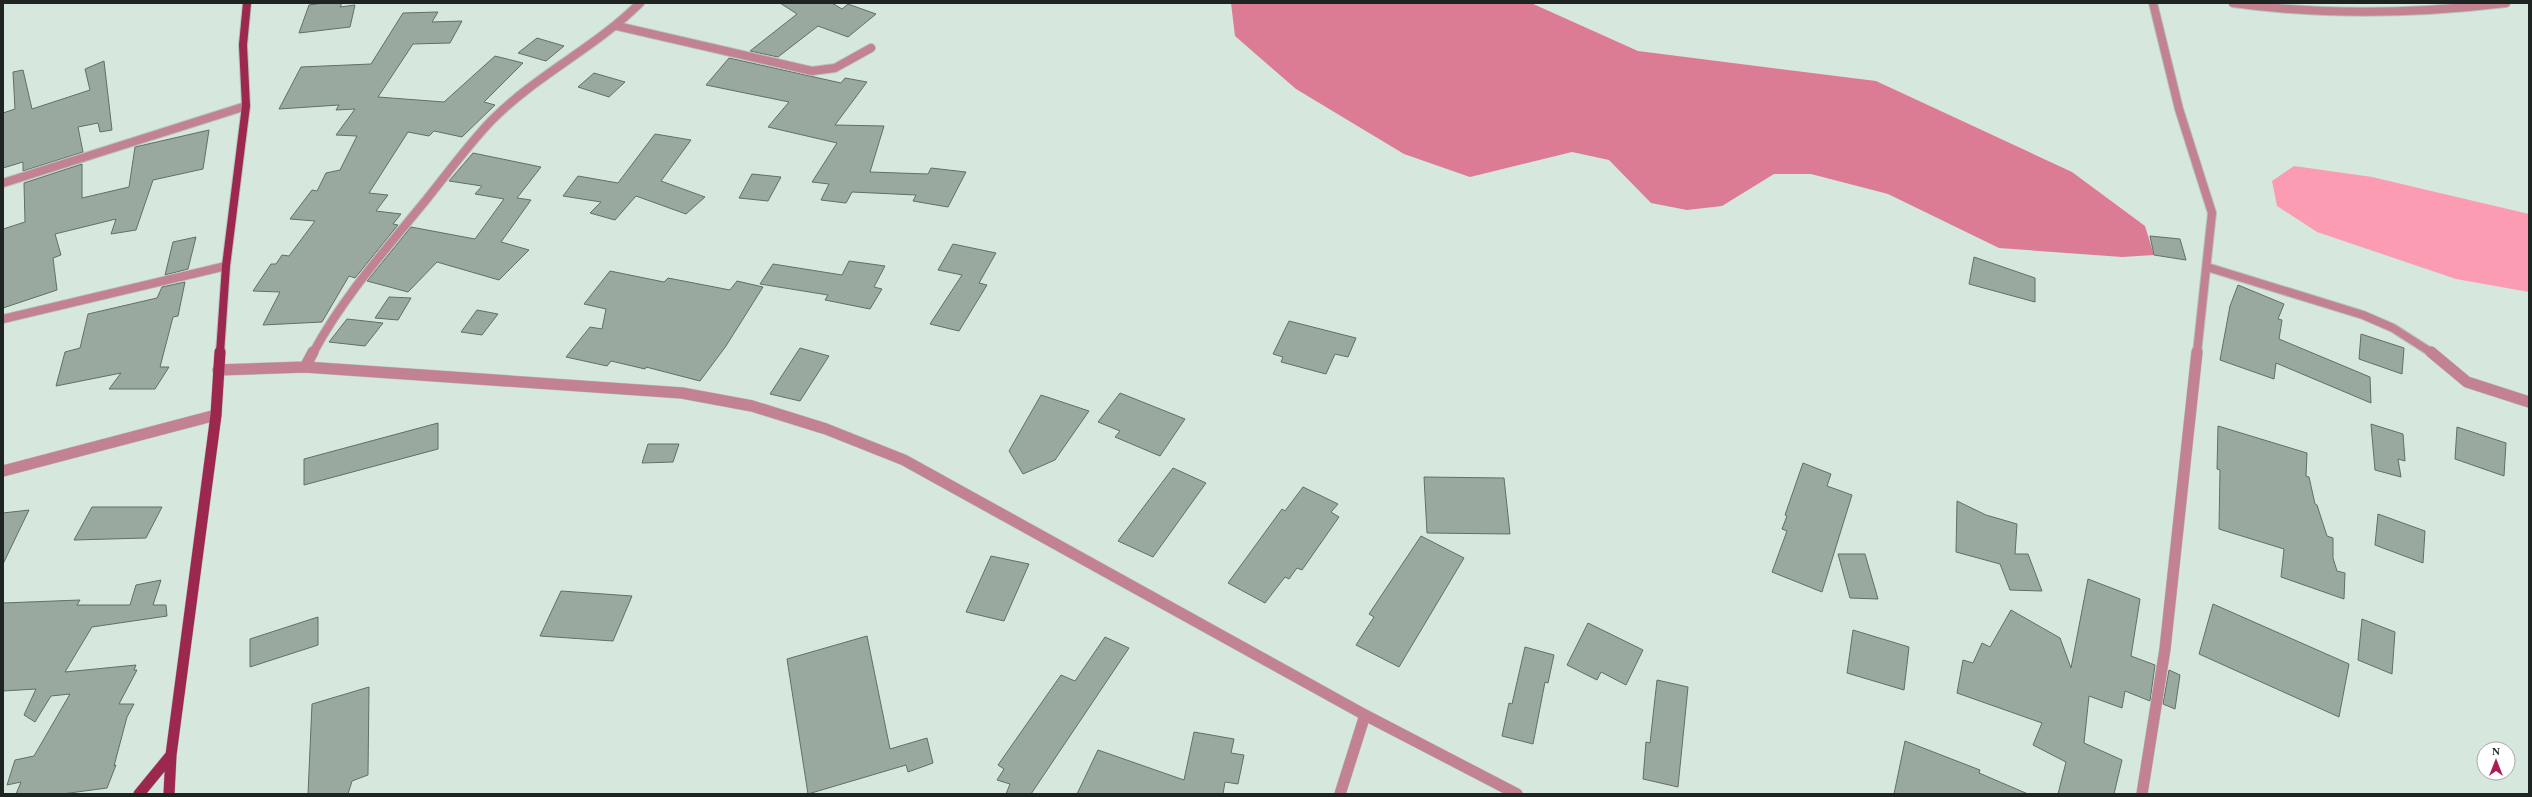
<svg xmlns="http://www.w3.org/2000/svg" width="2532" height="797" font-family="Georgia,serif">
<rect width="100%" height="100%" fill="#d6e7dd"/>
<path fill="#fb9cb2" d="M2294,166L2372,177L2529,214V292L2456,279L2317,232L2277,206L2272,181Z"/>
<path fill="#dc7c94" d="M1231,3H1531L1638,51L1876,81L2072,172L2145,226L2154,255L2122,257L1999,248L1888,194L1811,174H1774L1722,206L1687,210L1651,203L1609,160L1572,152L1470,177L1404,154L1296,89L1235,36Z"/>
<path fill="#99a9a0" stroke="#617067" d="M323,3H342L340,7L355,5L350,27L299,33L309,5Z
M780,3H832L842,9L848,4L876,14L848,37L818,26L778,57L750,51L797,14Z
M438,12L432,22L462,21L450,43L413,44L378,97L444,102L495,56L523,63L484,102L495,105L462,137L434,131L429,136L408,132L369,193L388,195L376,211L401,214L393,224L398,225L355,278L349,276L322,322L263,325L280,292L253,291L271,264H276L282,255L289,256L315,221L290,219L312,190L317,191L326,173L340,170L357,136L336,135L355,109L336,110L339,105L279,109L301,67L371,64L403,13Z
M537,38L564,46L546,61L518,53Z
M729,58L841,83L845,78L867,82L835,125L884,126L870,172L928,174L931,168L966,172L948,207L913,201L916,195L852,192L846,203L821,200L829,184L812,182L837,143L768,127L789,102L706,85Z
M104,61L112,130L100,132L98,123L78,127L83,152L23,171V162L3,168V113L15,109L13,72L23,70L32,109L90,90L85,69Z
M594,73L625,82L609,97L578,87Z
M209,130L203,169L153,180L136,230L111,234L116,219L55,234L61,255L53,258L57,290L3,308V229L25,222L24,183L82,164V198L129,187L135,147Z
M655,134L691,140L661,181L705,197L686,214L636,196L615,220L590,213L601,202L563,196L578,176L618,183Z
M473,153L541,167L517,198L531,200L501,242L529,250L499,280L437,262L408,292L367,281L411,227L475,239L504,199L475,194L482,186L449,181Z
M752,174L781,177L768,201L739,198Z
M2150,236L2180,239L2186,260L2154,255Z
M196,237L188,269L165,275L173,242Z
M953,244L996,253L979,283L987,285L959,331L930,324L962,275L938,270Z
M1974,257L2035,278V302L1969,284Z
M849,261L885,266L874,287L882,289L870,309L825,300L828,295L760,284L773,264L842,275Z
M610,271L664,282L668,278L730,290L737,281L763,287L726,346L700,381L646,367L645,369L611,361L607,366L566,357L590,327L602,329L606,309L584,304Z
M185,282L178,316L173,317L160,367H169L155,389H109L121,373L56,386L65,352L80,348L88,314L157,298L162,287Z
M2238,285L2284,304L2278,319L2282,320L2279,339L2370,377L2371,403L2276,363L2274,379L2220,360L2230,306Z
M389,297L411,298L398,320L375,318Z
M477,310L498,314L482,335L461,332Z
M347,319L383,323L365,346L329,342Z
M1289,321L1356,338L1348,357L1335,354L1326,374L1281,362L1283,357L1273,354Z
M2361,334L2404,348L2402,374L2359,359Z
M800,348L829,356L800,401L770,394Z
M1120,393L1185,419L1160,456L1115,437L1120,431L1098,422Z
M1041,395L1089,411L1055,460L1023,474L1009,451Z
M438,423V449L304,485V459Z
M2371,424L2403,434L2405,461L2398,459L2401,477L2375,470Z
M2218,426L2307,453L2306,476L2309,477L2315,504L2317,505L2327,536L2333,538V558L2337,571L2345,573L2344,599L2281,577L2284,549L2219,529L2220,470L2217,469Z
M2457,427L2506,443L2504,476L2455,459Z
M648,444H679L673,462L642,463Z
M1803,463L1831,474L1827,486L1852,495L1822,592L1772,572L1787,531L1782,529L1787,516L1785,515Z
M1173,468L1206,483L1153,557L1118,541Z
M1424,477L1504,478L1510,534L1427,533Z
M1303,487L1338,504L1331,512L1339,517L1302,570L1297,568L1289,579L1285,577L1265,603L1228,583L1282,509L1285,511Z
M1957,501L1986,515L2017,524L2015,554H2028L2042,591L2010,590L2000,564L1956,552Z
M92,507H162L146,538L74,540Z
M29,510L3,564V513Z
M2378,514L2425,531L2423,563L2375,545Z
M1421,536L1464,558L1399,667L1356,645L1374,617L1369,614Z
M1838,554H1865L1878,599L1850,598Z
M991,556L1029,564L1004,621L966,612Z
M2088,579L2140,599L2131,656L2155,665L2150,701L2125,691L2122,708L2089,696L2084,743L2122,760L2114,794H2058L2066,762L2033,745L2042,723L1957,693L1963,660L1973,663L1982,643L1990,647L2011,610L2060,638L2071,668Z
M161,580L153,605H166L167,616L92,627L65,672L136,665L134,670H137L119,704H134L127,717L114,766L116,765L107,788L62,794H16L21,782L7,785L15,760L34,756L70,694L51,696L35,722L24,715L36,689L3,691V603L80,600L77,605H130L136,585Z
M561,591L632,596L613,641L540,636Z
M2213,604L2349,664L2339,717L2199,654Z
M318,617V645L250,667V639Z
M2362,619L2395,632L2392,674L2358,660Z
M1588,623L1643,650L1626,685L1601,672L1597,680L1567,665Z
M1853,630L1909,647L1904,690L1847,673Z
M867,636L890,749L927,738L933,763L908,772L906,765L808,794L787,659Z
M1105,637L1129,648L1031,794H1006L1010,784L997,780L1004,769L998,765L1061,675L1075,681Z
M1525,647L1554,655L1548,683L1545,682L1533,744L1502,736L1509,703L1512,704Z
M2169,670L2180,675L2175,709L2163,704Z
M1657,680L1688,687L1678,787L1643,779L1646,742L1650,743Z
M369,687L368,775L352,781L348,794H308L312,704Z
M1194,732L1234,739L1231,753L1244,755L1238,784L1225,782L1223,794H1077L1098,750L1184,780Z
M1905,741L1980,770L1979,773L2028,794H1894Z"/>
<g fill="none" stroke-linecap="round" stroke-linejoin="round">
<defs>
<path id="minor-far1" d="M2153,3L2179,109L2212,213L2197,353
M2233,3C2325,16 2414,14 2506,3
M617,26L812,71L835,68L871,48
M3,183L246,106
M2207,267L2363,315L2393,328L2432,353
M3,319L226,266
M313,353C343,297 386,249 426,200C447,174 468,145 491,121C536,75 595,48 640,3"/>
<path id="minor" d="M2431,352L2467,382L2529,402
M305,367L313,352
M218,370L305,367L682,393L752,406L826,429L904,460L1365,715L1517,794
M3,471L216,415
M1340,794L1365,715
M2142,794L2165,649L2197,352"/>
<path id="primary-far1" d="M220,353L226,266L246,106L243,45L247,3"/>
<path id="primary" d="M139,794L171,755
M169,794L171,755L216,415L220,352"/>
</defs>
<use href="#minor-far1" stroke="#b5c4bb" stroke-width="10"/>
<use href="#minor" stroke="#b5c4bb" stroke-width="12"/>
<use href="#primary-far1" stroke="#b5c4bb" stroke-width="10"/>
<use href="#primary" stroke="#b5c4bb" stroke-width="12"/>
<use href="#minor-far1" stroke="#c38291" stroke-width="8"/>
<use href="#minor" stroke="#c38291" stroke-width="11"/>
<use href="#primary-far1" stroke="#9c274f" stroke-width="8"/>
<use href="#primary" stroke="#9c274f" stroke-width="11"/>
</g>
<rect width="2532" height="797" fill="none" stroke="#1e2421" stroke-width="8"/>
<g transform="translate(2496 761)"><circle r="19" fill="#ffffff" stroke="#a5a7a6"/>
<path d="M0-3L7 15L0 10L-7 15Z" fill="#ac1c53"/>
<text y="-6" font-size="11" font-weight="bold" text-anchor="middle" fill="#1e2421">N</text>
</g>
</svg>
